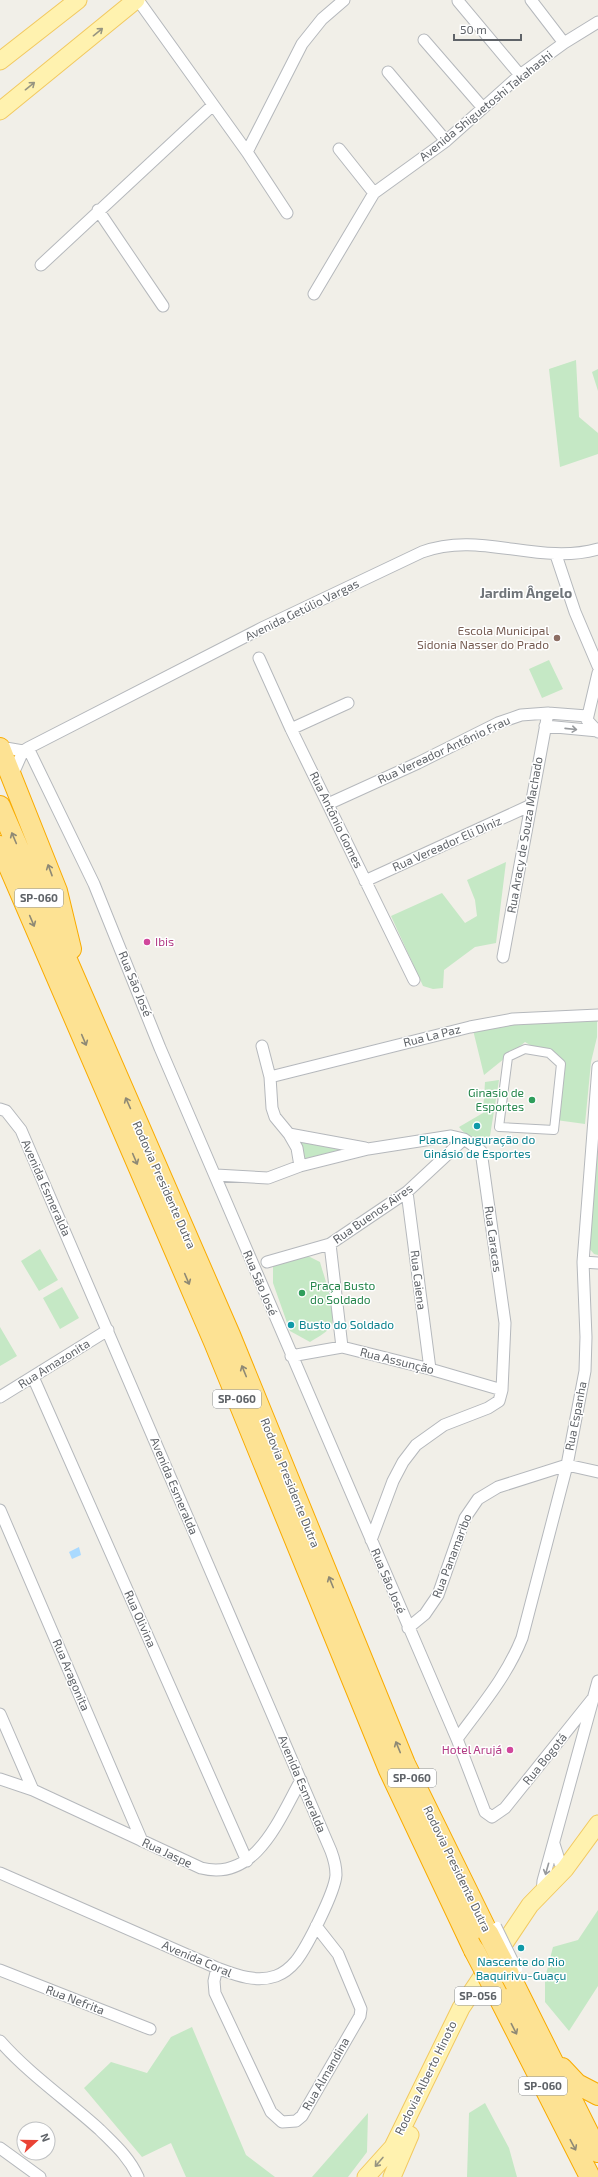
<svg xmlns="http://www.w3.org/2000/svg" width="598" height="2177" font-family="'Exo 2',sans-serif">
<rect width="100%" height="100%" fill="#f1efe8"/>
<path fill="#c5e8c5" d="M576,360L579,417L598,433V454L560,467L549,369Z
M598,369V391L592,372Z
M549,660L563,689L542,698L529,669Z
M506,862L496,943L475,947L444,970L443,988L433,989L423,986L391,916L442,893L465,923L477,916L475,900L467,880Z
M597,1013V1037L591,1062L585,1124L556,1120L563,1065L525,1042L484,1075L473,1030L516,1020Z
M499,1080L489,1142C477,1141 466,1136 459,1127L483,1113L485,1082Z
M598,1134V1255L594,1254L588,1247Z
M298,1140L354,1149L304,1163Z
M40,1249L58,1280L39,1291L21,1261Z
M306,1255L320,1262C324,1278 340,1316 329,1329C324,1334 316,1338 310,1342L290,1331L273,1283V1266L289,1258Z
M62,1287L79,1318L60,1329L43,1298Z
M0,1327L17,1356L0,1366Z
M598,1910V1986L569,2031L545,2002V1978L553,1947L578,1940Z
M192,2027L246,2155L275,2177H186L171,2143L142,2157L84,2088L111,2062L147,2073L171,2037Z
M485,2103L509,2148L517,2177H467L469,2113Z
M368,2113L367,2152L348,2177H312Z"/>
<path fill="#aadaff" d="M79,1547L81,1555L72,1559L69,1552Z"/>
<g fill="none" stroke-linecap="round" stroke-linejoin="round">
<defs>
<path id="pedestrian" d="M525,1049L549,1053L561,1064L554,1130L499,1127L508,1057Z"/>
<path id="minor" d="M138,0L247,152L287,213
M531,0L564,43
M458,1L520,75
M424,40L483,108
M388,72L446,141
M339,149L374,193
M247,152L302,44L322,19L344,0
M98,210L163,306
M41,265L213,105
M314,294L374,193L446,141L520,75L564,43L598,22
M556,555L575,612L598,666
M259,658L291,729L414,980
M598,673L587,720L598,732
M545,726L598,731
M291,729L348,703
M0,747L23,751
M28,748L94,884L160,1048L457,1739L485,1812L492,1817L505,1808L594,1697
M12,776L23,751L28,748L264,627L422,552C480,530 538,566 598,549
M328,804L418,763L498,723L521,715L548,713L587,716
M365,881L529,806
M503,957L548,713
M262,1046L270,1077L272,1108L275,1117L289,1134L365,1148
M270,1077L470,1027L513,1019L598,1015
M0,1109L6,1111L21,1130L331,1851C334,1859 336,1867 336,1875C335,1892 307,1947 296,1961C291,1967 284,1973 276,1976C256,1983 236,1975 217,1968L0,1873
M289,1134L297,1148L300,1166
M216,1175L268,1178L300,1166L368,1149L451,1136L464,1139L481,1151L505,1323L502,1390L499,1401L488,1408L444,1425L416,1445L403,1462L393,1481L371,1540
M407,1192L430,1369
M330,1244L342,1347
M267,1262L330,1244L407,1192L464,1139
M583,1262L598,1263
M291,1356L342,1347L430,1369L502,1390
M33,1377L247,1861
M0,1397L108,1330
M0,1510L142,1841
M408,1628L425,1614L438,1595L465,1518L478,1499L498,1487L567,1465L598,1472
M0,1714L33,1790
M457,1739C481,1706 507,1676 522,1638L567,1465L585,1371L586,1337L583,1262L598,1067
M0,1779L33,1790L201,1868C256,1882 279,1819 301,1780
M554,1844L560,1863L565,1869
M542,1893L543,1881L598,1681
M217,1968L214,1981L215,1993L271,2112L282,2122L296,2121L302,2116L360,2016L361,2009L338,1954L316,1926
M0,1970L150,2029
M0,2041C29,2074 67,2100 100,2130C115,2145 129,2157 138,2177
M0,2148L40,2177"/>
<path id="primary" d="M0,61L78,0
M0,111L136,0
M366,2177L393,2147L461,2008L530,1905L565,1869L598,1824
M392,2177L410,2135"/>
<path id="motorway" d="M0,748L57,891L71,949
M0,806L230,1335L405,1764L488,1933
M0,846L214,1342L389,1770L474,1950
M509,1974L598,2152
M497,1994L590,2177
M562,2068L577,2084L598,2095"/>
</defs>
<use href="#pedestrian" stroke="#b5b8bc" stroke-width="10"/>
<use href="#minor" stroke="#b5b8bc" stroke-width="13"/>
<use href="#primary" stroke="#f2c960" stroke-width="19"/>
<use href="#motorway" stroke="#f9ab00" stroke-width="22"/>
<use href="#pedestrian" stroke="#fff" stroke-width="8"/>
<use href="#minor" stroke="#fff" stroke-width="11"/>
<use href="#primary" stroke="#fff2af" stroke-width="17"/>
<use href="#motorway" stroke="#fde293" stroke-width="20"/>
<defs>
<path id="pedestrian-bridge" d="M497,1926L518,1969"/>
<path id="motorway-bridge" d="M488,1933L509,1974
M474,1950L497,1994"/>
</defs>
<use href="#pedestrian-bridge" stroke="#b5b8bc" stroke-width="10" stroke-linecap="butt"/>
<use href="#motorway-bridge" stroke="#f9ab00" stroke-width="22" stroke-linecap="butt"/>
<use href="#pedestrian-bridge" stroke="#fff" stroke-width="8"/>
<use href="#motorway-bridge" stroke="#fde293" stroke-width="20"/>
</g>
<defs><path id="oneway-shaft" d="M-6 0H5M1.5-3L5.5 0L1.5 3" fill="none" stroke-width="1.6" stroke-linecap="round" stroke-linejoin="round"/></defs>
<g stroke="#979581">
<use href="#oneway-shaft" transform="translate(98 32) rotate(-39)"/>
<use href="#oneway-shaft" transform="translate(30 86) rotate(-39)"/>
<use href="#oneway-shaft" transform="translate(379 2162) rotate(131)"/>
</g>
<g stroke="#979a9d">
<use href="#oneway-shaft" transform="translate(571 729) rotate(6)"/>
<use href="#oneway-shaft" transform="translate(547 1869) rotate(106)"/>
</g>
<g stroke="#8e8975">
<use href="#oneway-shaft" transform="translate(14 838) rotate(-113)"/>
<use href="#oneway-shaft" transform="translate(50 870) rotate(-110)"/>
<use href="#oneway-shaft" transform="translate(32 921) rotate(67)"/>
<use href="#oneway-shaft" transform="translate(84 1040) rotate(67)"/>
<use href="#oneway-shaft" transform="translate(128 1103) rotate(-114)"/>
<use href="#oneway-shaft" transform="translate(135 1159) rotate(67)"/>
<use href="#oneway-shaft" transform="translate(187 1279) rotate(67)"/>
<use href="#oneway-shaft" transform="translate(244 1371) rotate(-112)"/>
<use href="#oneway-shaft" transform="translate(331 1582) rotate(-112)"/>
<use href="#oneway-shaft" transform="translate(398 1747) rotate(-112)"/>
<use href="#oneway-shaft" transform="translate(514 2029) rotate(63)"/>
<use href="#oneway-shaft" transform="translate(573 2145) rotate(62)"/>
</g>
<circle fill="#8d6e63" stroke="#fff" stroke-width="1.5" cx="557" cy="638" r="4"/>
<g fill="#d1479c" stroke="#fff" stroke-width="1.5">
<circle cx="147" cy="942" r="4"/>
<circle cx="510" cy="1750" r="4"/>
</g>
<g fill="#2e9e5b" stroke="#fff" stroke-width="1.5">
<circle cx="532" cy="1100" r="4"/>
<circle cx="302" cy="1293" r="4"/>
</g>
<g fill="#0f9aa8" stroke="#fff" stroke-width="1.5">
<circle cx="477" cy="1126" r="4"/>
<circle cx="291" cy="1325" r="4"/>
<circle cx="521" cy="1948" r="4"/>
</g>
<g text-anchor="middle" stroke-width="3" stroke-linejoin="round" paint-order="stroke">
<g fill="#fff" stroke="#8f9295" stroke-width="1">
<rect x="15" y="889" width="48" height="18" rx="3"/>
<rect x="213" y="1390" width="48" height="18" rx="3"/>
<rect x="388" y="1769" width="48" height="18" rx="3"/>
<rect x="455" y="1987" width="46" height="18" rx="3"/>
<rect x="519" y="2077" width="48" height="18" rx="3"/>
</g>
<g font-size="11" font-weight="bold" fill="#5f6368">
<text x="39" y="902">SP-060</text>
<text x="237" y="1403">SP-060</text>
<text x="412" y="1782">SP-060</text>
<text x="478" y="2000">SP-056</text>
<text x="543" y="2090">SP-060</text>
</g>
<g font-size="12" fill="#5f6368" stroke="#fff">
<text transform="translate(486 106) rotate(-39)" y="4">Avenida Shiguetoshi Takahashi</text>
<text transform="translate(302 610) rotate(-26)" y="4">Avenida Getúlio Vargas</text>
<text transform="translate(444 750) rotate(-25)" y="4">Rua Vereador Antônio Frau</text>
<text transform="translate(336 820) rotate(64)" y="4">Rua Antônio Gomes</text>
<text transform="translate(525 835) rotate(-80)" y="4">Rua Aracy de Souza Machado</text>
<text transform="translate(447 844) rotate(-24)" y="4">Rua Vereador Eli Diniz</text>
<text transform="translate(135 984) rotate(68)" y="4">Rua São José</text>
<text transform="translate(432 1036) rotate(-14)" y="4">Rua La Paz</text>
<text transform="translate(164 1185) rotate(66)" y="4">Rodovia Presidente Dutra</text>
<text transform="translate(46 1188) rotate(66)" y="4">Avenida Esmeralda</text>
<text transform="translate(373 1214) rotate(-35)" y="4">Rua Buenos Aires</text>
<text transform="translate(493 1239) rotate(82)" y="4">Rua Caracas</text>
<text transform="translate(418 1280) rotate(83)" y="4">Rua Caiena</text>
<text transform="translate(260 1283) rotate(67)" y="4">Rua São José</text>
<text transform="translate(397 1361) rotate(14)" y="4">Rua Assunção</text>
<text transform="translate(54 1364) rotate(-32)" y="4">Rua Amazonita</text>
<text transform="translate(576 1416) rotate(-79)" y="4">Rua Espanha</text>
<text transform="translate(290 1483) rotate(68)" y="4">Rodovia Presidente Dutra</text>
<text transform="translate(174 1486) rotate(67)" y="4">Avenida Esmeralda</text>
<text transform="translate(452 1556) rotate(-69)" y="4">Rua Panamaribo</text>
<text transform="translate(388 1581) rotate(67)" y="4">Rua São José</text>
<text transform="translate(140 1619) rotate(66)" y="4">Rua Olivina</text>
<text transform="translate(71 1675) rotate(67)" y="4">Rua Aragonita</text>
<text transform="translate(545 1759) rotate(-51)" y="4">Rua Bogotá</text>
<text transform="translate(302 1784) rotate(67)" y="4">Avenida Esmeralda</text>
<text transform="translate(167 1853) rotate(25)" y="4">Rua Jaspe</text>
<text transform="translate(457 1869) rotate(64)" y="4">Rodovia Presidente Dutra</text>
<text transform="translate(197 1959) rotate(23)" y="4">Avenida Coral</text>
<text transform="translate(75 2000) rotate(21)" y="4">Rua Nefrita</text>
<text transform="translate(326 2074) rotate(-60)" y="4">Rua Almandina</text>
<text transform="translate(426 2078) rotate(-64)" y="4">Rodovia Alberto Hinoto</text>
</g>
<g font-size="12" fill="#785e54" stroke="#fff" text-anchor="end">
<text x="549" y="635">Escola Municipal<tspan x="549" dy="14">Sidonia Nasser do Prado</tspan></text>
</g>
<g font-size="12" fill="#b23c85" stroke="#fff" text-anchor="start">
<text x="155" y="946">Ibis</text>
<text x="502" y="1754" text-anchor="end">Hotel Arujá</text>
</g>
<g font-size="12" fill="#27864d" stroke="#fff" text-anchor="end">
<text x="524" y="1097">Ginasio de<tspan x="524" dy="14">Esportes</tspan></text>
<text x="310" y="1290" text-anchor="start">Praça Busto<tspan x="310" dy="14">do Soldado</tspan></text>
</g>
<g font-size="12" fill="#0d838f" stroke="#fff">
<text x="477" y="1144">Placa Inauguração do<tspan x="477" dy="14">Ginásio de Esportes</tspan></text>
<text x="299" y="1329" text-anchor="start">Busto do Soldado</text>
<text x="521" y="1966">Nascente do Rio<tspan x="521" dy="14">Baquirivu-Guaçu</tspan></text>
</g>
<g font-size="14" font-weight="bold" fill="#70757a" stroke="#fff">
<text x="526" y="598">Jardim Ângelo</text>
</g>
</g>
<g transform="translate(36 2141) rotate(69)"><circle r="19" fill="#ffffff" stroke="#bfc1c3"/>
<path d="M0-3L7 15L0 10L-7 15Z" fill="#ea4335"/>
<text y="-6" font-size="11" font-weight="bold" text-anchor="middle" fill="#5f6368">N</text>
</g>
<path d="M454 34v6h67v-6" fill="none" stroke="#5f6368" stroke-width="2"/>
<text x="460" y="34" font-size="12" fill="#5f6368" stroke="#ffffff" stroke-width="3" paint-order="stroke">50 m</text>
</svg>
